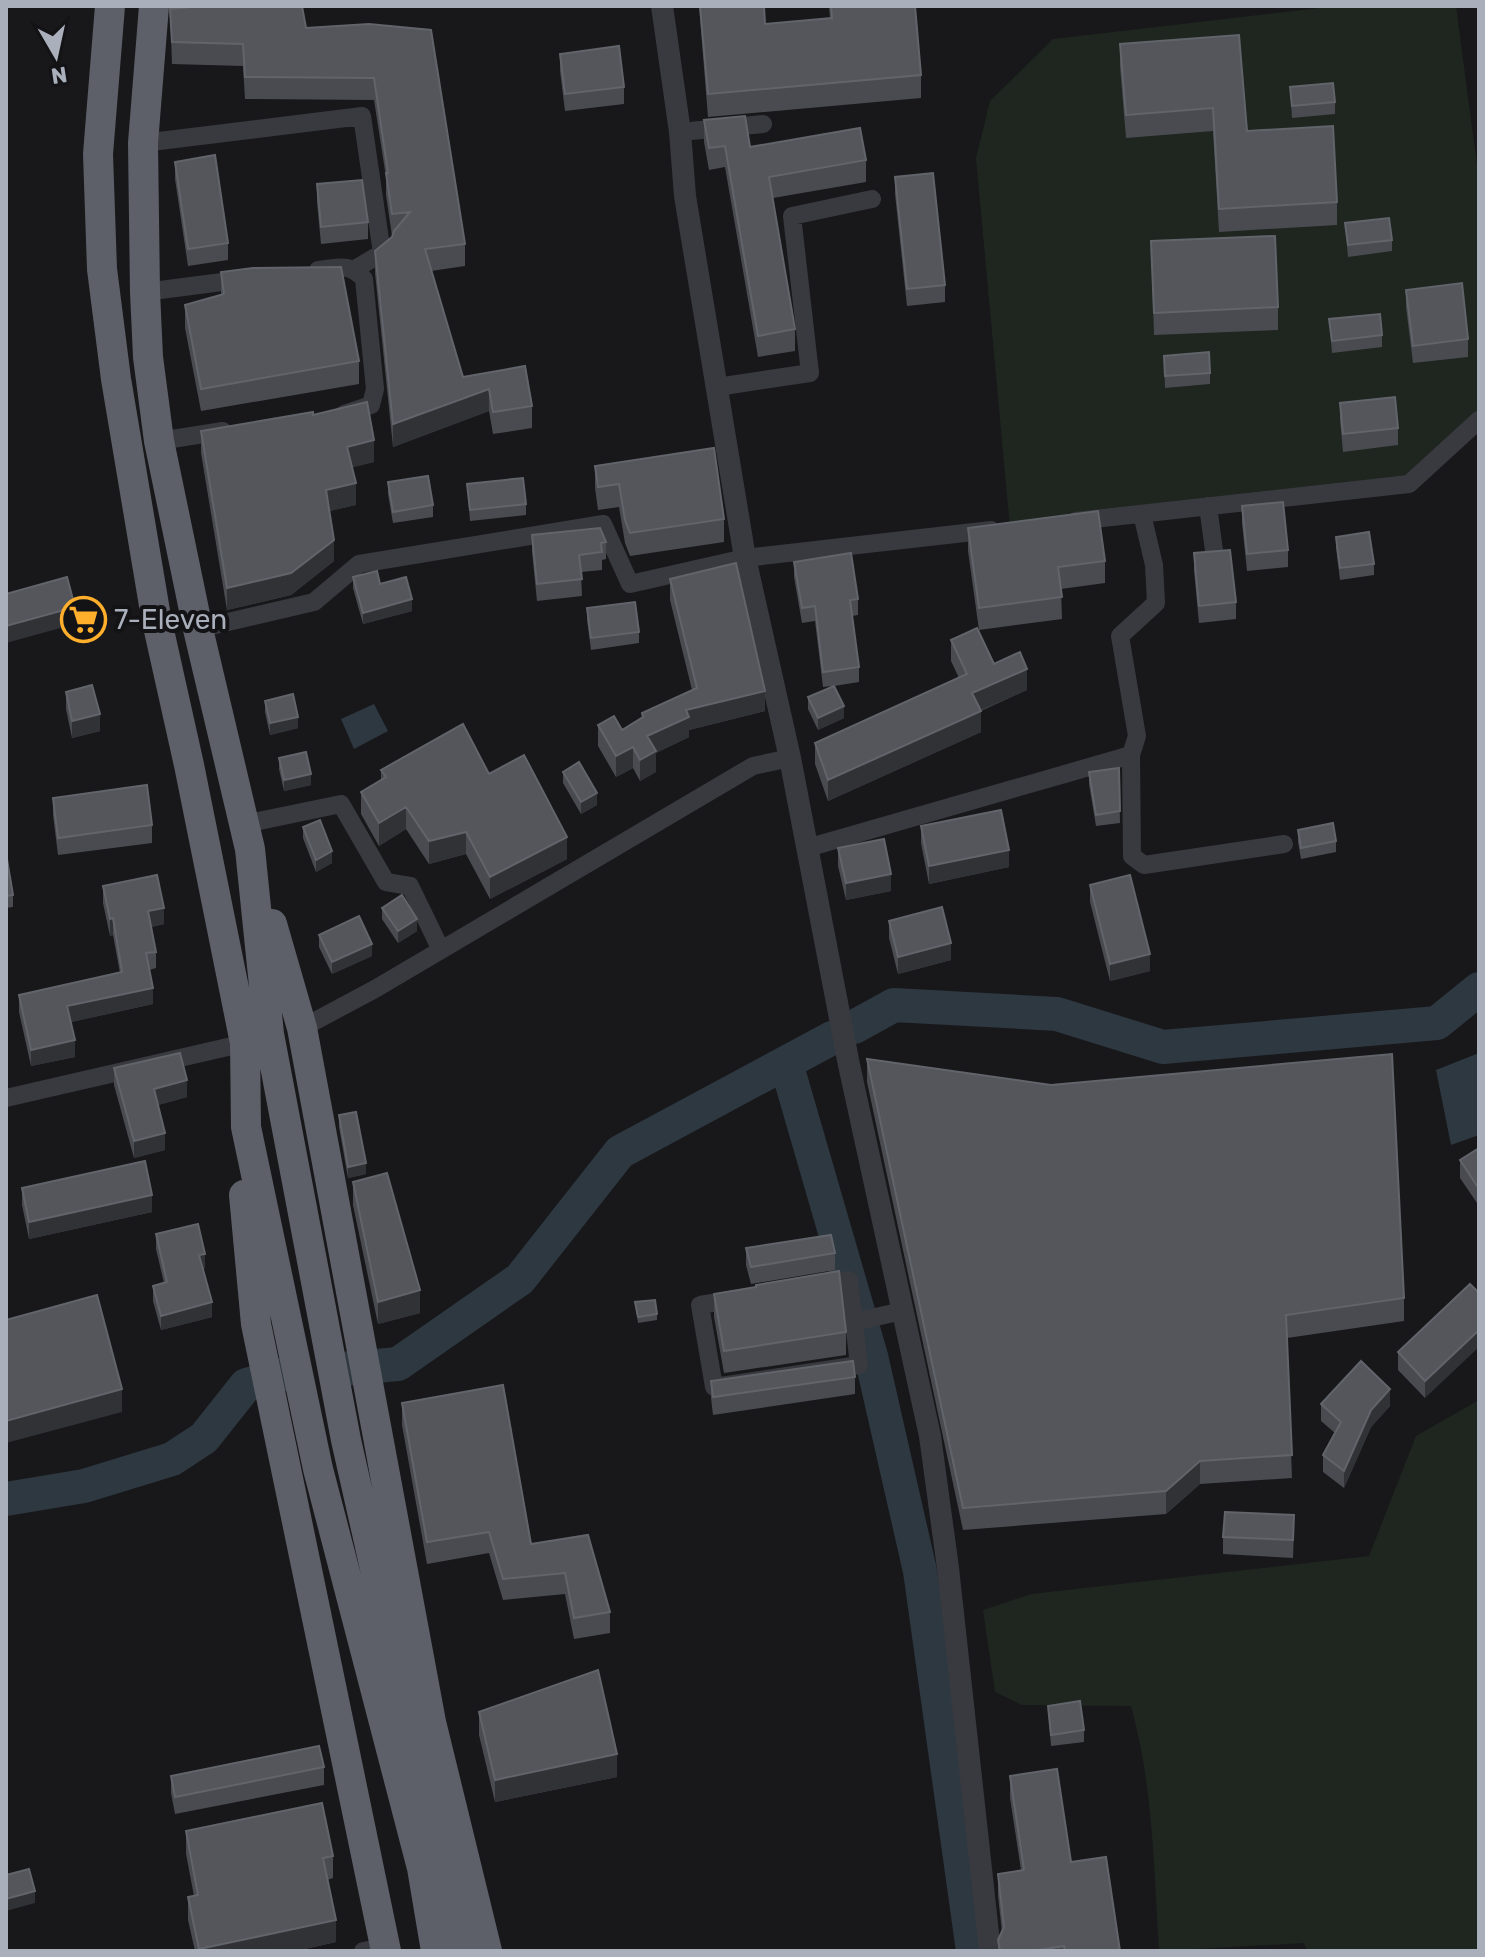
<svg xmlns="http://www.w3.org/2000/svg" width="1485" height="1957" font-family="Rubik,sans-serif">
<rect width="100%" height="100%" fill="#18181b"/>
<path fill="#1e261f" d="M1336,6H1456L1479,180V420L1409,484L1010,528L976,158L990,101L1053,39Z
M1479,1400V1951H1307L1304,1943L1159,1951C1154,1869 1153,1785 1131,1706L1022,1705L995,1692L983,1610L1031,1594L1369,1556L1416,1436Z"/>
<path fill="#2d3840" d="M374,704L388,731L354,749L341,719Z
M1479,1053V1135L1451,1145L1436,1070Z"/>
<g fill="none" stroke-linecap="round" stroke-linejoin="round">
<path stroke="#2d3840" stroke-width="34" d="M854,1027L894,1005L1057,1014L1163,1047L1437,1023L1479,989
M786,1063L871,1356L920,1571L973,1951
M343,1369L398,1364L520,1279L620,1152L832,1038
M6,1499L84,1486L172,1459L204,1438L246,1385L284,1374"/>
<path stroke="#393a40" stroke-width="18" d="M680,132L763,124
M143,143L362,116L382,253L355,269
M318,270C338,268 349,262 364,279L375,389L371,405L344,414
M145,292L245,279
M717,387L810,373L792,216L872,199
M159,441L223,431
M1208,506L1215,558
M1076,521L1409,484L1479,420
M198,629L314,602L359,564L603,524L630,584L745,558L991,530
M1131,755L1132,856L1144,865L1284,844
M244,824L341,804L386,882L410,886L441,950
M807,848L1131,755L1137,736L1120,636L1156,603L1154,565L1142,514
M302,1028L375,989L753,766L790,758
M6,1098L245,1043
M849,1280L859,1365L714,1387L700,1305Z
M854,1322L902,1311
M363,1951L385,1947"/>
<path stroke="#393a40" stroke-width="22" d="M662,6L680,132L685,196L745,558L790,758L849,1065L930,1436L948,1568L990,1951"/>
<path stroke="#5d6068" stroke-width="30" d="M110,6L98,154L102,269L116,379L156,617L189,765L245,1043L246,1127L318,1469L422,1868L436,1951
M154,6L143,143L145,292L148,357L159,441L198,629L250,849L269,1034L346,1440L442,1865L459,1951
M272,924L302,1028L431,1722L487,1951
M244,1195L256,1324L386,1951"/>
</g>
<path fill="#494b50" d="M190,6H302L306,28L369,24L465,244V266L431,271L463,377L532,406V428L493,434L489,411L393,447L375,273V251L392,236L386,195V177L374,100L245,99L243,66L172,64L170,9L191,7Z
M699,6H764L765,24L830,18L829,6H915L921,75V98L708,117Z
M1120,44L1247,131L1337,202V225L1219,232L1213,131L1126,138L1120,67Z
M560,54L624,87V104L565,111L560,71Z
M1290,87L1335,102V114L1292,118Z
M704,120L750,147L866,160V182L773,198L795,329V351L758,357L725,167L709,170L704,142Z
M175,162L228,243V260L188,266L175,179Z
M895,177L945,285V302L907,306L895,194Z
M317,184L368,222V239L321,244L317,202Z
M1345,223L1392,240V251L1348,257Z
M1151,241L1278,307V330L1154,335Z
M221,272L359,361V384L201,411L185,328V305L221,295Z
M1406,290L1468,339V357L1413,363L1406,307Z
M1329,319L1382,335V347L1332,353Z
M1164,356L1210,373V384L1165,388Z
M1340,403L1398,428V445L1343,452L1340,420Z
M313,415L374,462L352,467L356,505L329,511L334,561L291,595L227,610L201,453V431Z
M595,466L724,519V542L630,556L625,543L619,507L598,510L595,488Z
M388,482L433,505V517L393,523L388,494Z
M467,484L526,504V515L470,521Z
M1242,506L1288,550V567L1247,571L1242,523Z
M968,528L1105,561V583L1061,589L1062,619L979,630L968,551Z
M532,535L606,542V559L602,560V570L581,572L582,596L537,601L532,552Z
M1336,537L1374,564V575L1340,580L1336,548Z
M1194,553L1236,602V619L1199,623L1194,571Z
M794,562L858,599V615L852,616L859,667V682L834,686L844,718L818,730L808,709V697L833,686L823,687L815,621L802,623L794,577Z
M353,577L380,584L412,611L363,624L353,588Z
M670,579L765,711L689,730V737L656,753V772L640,781L633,768L616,777L598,746V725L622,730L642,718V713L692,690L670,600Z
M587,608L639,632V643L591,650L587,620Z
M951,640L994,664L1027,690L981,711V732L828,801L815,764V743L959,678L951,661Z
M66,692L100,731L72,738L66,709Z
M265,701L298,728L270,735L265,712Z
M279,758L311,785L284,791L279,769Z
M1119,768L1120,823L1096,826L1089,784V772Z
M381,770L489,774L567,859L490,899L466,854L429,864L406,829L379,846L361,814V792L381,780Z
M563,772L597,805L581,814L563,783Z
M53,798L152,825V843L58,855L53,815Z
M921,826L1009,867L929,884L921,843Z
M303,827L332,863L316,872L303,838Z
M1298,830L1336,841V852L1301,859L1298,842Z
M838,848L891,891L846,900L838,866Z
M6,859L13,895V907L6,908Z
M1090,885L1150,971L1110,981L1090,902Z
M103,886L164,924L151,927L156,952V968L149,970L153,1004L71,1022L75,1057L31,1066L19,1012V995L120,973L113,935L110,936L103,903Z
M382,908L417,931L398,943L382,919Z
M889,921L951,960L898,974L889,938Z
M319,935L372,956L332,974L319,947Z
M867,1059L1404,1298V1321L1287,1338L1292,1478L1200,1484L1166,1514L963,1530L867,1082Z
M114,1068L187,1097L158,1105L165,1150L134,1158L114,1085Z
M339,1115L366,1174L348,1178L339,1127Z
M1479,1148V1206L1460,1178V1160Z
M353,1182L420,1313L378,1324L353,1205Z
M22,1188L152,1212L29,1239L22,1205Z
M156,1234L205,1268L203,1269L212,1317L161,1330L153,1301V1286L164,1283L156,1249Z
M746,1248L835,1253V1270L751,1284L746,1265Z
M1479,1293L1425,1398L1398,1370V1352Z
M714,1294L846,1332V1355L724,1373L714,1317Z
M635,1302L657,1314V1320L638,1323Z
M855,1377V1394L713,1415L711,1398V1381Z
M402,1403L531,1544L610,1612V1633L574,1639L565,1594L503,1600L489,1553L427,1564L402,1425Z
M1321,1404L1390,1406L1371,1427L1344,1488L1323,1472V1455L1335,1433L1321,1421Z
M1294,1532L1293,1558L1223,1554V1537Z
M1048,1706L1084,1730V1742L1051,1746Z
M479,1712L617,1777L495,1802L479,1735Z
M324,1767V1785L175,1814L171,1793V1776Z
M1010,1776L1071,1862L1120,1951H998V1940L1002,1932L998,1896V1874L1021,1870L1010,1798Z
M186,1831L333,1856V1878L327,1880L336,1942L296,1951H195L188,1920V1897L194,1896L186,1854Z"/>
<path fill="#313236" d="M489,389V411L393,447V424Z
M374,440V462L347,469V447Z
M356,483V505L326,512V490Z
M334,540V561L291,595L227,610V588Z
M412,599V611L363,624V613Z
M75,607V624L6,643V626Z
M1027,669V690L972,714V693Z
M765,691V711L689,730V737L656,753V772L640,781V760L647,736L686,710Z
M844,706V718L818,730V718Z
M981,711V732L828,801V780Z
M100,714V731L72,738V721Z
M298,717V728L270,735V723Z
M633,747V768L616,777V756Z
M311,774V785L284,791V780Z
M597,793V805L581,814V802Z
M406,807V829L379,846V823Z
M466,832V854L429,864V841Z
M567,837V859L490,899V877Z
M1009,850V867L929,884V866Z
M332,851V863L316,872V860Z
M891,874V891L846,900V883Z
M164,908V924L148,928V911Z
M113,918V935L110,936V919Z
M417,919V931L398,943V931Z
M951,943V960L898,974V957Z
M372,944V956L332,974V962Z
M1150,954V971L1110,981V964Z
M153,988V1004L67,1023V1006Z
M75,1040V1057L31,1066V1050Z
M187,1080V1097L154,1106V1089Z
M165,1133V1150L134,1158V1141Z
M366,1163V1174L348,1178V1167Z
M152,1195V1212L29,1239V1222Z
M205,1254V1268L199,1270V1255Z
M420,1290V1313L378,1324V1302Z
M212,1302V1317L161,1330V1316Z
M1479,1330V1347L1425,1398V1381Z
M122,1389V1412L6,1443V1421Z
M1390,1389V1406L1371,1427L1344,1488V1471L1371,1410Z
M1200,1461V1484L1166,1514V1491Z
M617,1754V1777L495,1802V1780Z
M35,1891V1903L6,1911V1899Z
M336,1920V1942L296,1951H199V1949Z"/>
<path fill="#54565c" stroke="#61646a" stroke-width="2" d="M192,6H302L306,28L369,24L431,30L465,244L425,249L463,377L525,366L532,406L493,412L489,389L393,424L375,251L392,237L394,231L410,212L392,214L386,173H388L374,78L245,77L243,44L172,42L170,9L192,7Z
M700,6H764L765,24L832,18L831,6H915L921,75L708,94Z
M1239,35L1247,131L1333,126L1337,202L1219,209L1213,108L1126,115L1120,44Z
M619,46L624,87L565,94L560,54Z
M1333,83L1335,102L1292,106L1290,87Z
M745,116L750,147L860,128L866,160L769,177L795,329L758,336L725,146L709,148L704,120Z
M215,155L228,243L188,249L175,162Z
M933,173L945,285L907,289L895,177Z
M362,180L368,222L321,227L317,184Z
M1389,218L1392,240L1348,245L1345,223Z
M1275,236L1278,307L1154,313L1151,241Z
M341,267L359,361L201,389L185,305L224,294L221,272L253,268Z
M1462,283L1468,339L1413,346L1406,290Z
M1380,314L1382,335L1332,341L1329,319Z
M1209,352L1210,373L1165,376L1164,356Z
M1395,397L1398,428L1343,434L1340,403Z
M367,402L374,440L347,447L356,483L326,490L334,540L291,573L227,588L201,431L313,412V415Z
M714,448L724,519L630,533L625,520L619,484L598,487L595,466Z
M428,476L433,505L393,512L388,482Z
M523,478L526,504L470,510L467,484Z
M1283,502L1288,550L1247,554L1242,506Z
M1098,511L1105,561L1058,567L1062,597L979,608L968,528Z
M600,528L606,542L601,543L602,552L579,555L582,579L537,584L532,535Z
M1369,532L1374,564L1340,568L1336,537Z
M1230,550L1236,602L1199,606L1194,553Z
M851,553L858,599L850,600L859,667L823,672L815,606L802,608L794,562Z
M736,563L765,691L686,710L689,717L647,736L656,751L640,760L633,747L616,756L598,725L614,716L622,730L643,717L642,713L697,688L670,579Z
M377,571L380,584L406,577L412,599L363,613L353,577Z
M67,577L75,607L6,626V594Z
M635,602L639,632L591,638L587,608Z
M977,628L994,664L1020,652L1027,669L972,693L981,711L828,780L815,743L967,674L951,640Z
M92,685L100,714L72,721L66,692Z
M834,686L844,706L818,718L808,697Z
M293,694L298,717L270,723L265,701Z
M463,724L489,774L524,755L567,837L490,877L466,832L429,841L406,807L379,823L361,792L386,777L381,770Z
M306,752L311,774L284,780L279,758Z
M579,762L597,793L581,802L563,772Z
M1119,768L1120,811L1096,815L1089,772Z
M147,785L152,825L58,838L53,798Z
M1001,810L1009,850L929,866L921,826Z
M320,820L332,851L316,860L303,827Z
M1333,823L1336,841L1301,848L1298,830Z
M884,839L891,874L846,883L838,848Z
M6,859H7L13,895L6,896Z
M157,875L164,908L148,911L156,952L146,953L153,988L67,1006L75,1040L31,1050L19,995L122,972L113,918L110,919L103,886Z
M1130,875L1150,954L1110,964L1090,885Z
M402,895L417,919L398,931L382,908Z
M942,907L951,943L898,957L889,921Z
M359,916L372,944L332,962L319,935Z
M180,1053L187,1080L154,1089L165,1133L134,1141L114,1068Z
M1392,1054L1404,1298L1286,1315L1292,1455L1200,1461L1166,1491L963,1508L867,1059L1051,1085Z
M356,1112L366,1163L348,1167L339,1115Z
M1479,1148V1189L1460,1160Z
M145,1161L152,1195L29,1222L22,1188Z
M387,1173L420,1290L378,1302L353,1182Z
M198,1224L205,1254L199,1255L212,1302L161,1316L153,1286L167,1282L156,1234Z
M831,1235L835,1253L751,1267L746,1248Z
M839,1271L846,1332L724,1351L714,1294L756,1287V1285Z
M1470,1284L1479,1293V1330L1425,1381L1398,1352Z
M97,1295L122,1389L6,1421V1320Z
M655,1300L657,1314L638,1317L635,1302Z
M853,1361L855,1377L713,1397L711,1381Z
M1361,1361L1390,1389L1371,1410L1344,1471L1323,1455L1341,1422L1321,1404Z
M503,1385L531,1544L588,1535L610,1612L574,1618L565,1573L503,1579L489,1532L427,1542L402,1403Z
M1225,1512L1294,1515L1293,1540L1223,1537Z
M598,1670L617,1754L495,1780L479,1712Z
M1080,1701L1084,1730L1051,1735L1048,1706Z
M319,1746L324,1767L175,1797L171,1776Z
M1057,1769L1071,1862L1106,1857L1120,1951H1065L1064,1946L1032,1951H1000L998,1940L1004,1927L998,1874L1024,1870L1010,1776Z
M322,1803L333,1856L323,1858L336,1920L199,1949L188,1897L198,1895L186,1831Z
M29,1869L35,1891L6,1899V1875Z"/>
<defs>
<symbol id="supermarket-ring" viewBox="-11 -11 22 22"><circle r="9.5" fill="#131316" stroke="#ffaf2c" stroke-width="1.5"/><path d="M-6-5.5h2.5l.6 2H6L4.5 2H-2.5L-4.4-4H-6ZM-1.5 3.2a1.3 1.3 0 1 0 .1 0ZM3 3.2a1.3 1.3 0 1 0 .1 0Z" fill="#ffaf2c"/></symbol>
</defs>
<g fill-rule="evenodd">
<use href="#supermarket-ring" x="58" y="594" width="51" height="51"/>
</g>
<g text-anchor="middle" stroke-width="8" stroke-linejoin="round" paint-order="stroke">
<g font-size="28" fill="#aab0bb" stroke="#131316" text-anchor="start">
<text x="114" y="629">7-Eleven</text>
</g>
</g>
<rect width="1485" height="1957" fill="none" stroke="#aab0bb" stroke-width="16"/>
<g transform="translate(56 56) rotate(171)" stroke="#131316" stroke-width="6" paint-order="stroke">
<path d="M0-6L14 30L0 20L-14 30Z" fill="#aab0bb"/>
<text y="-12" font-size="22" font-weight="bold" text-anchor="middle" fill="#aab0bb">N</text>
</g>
</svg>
